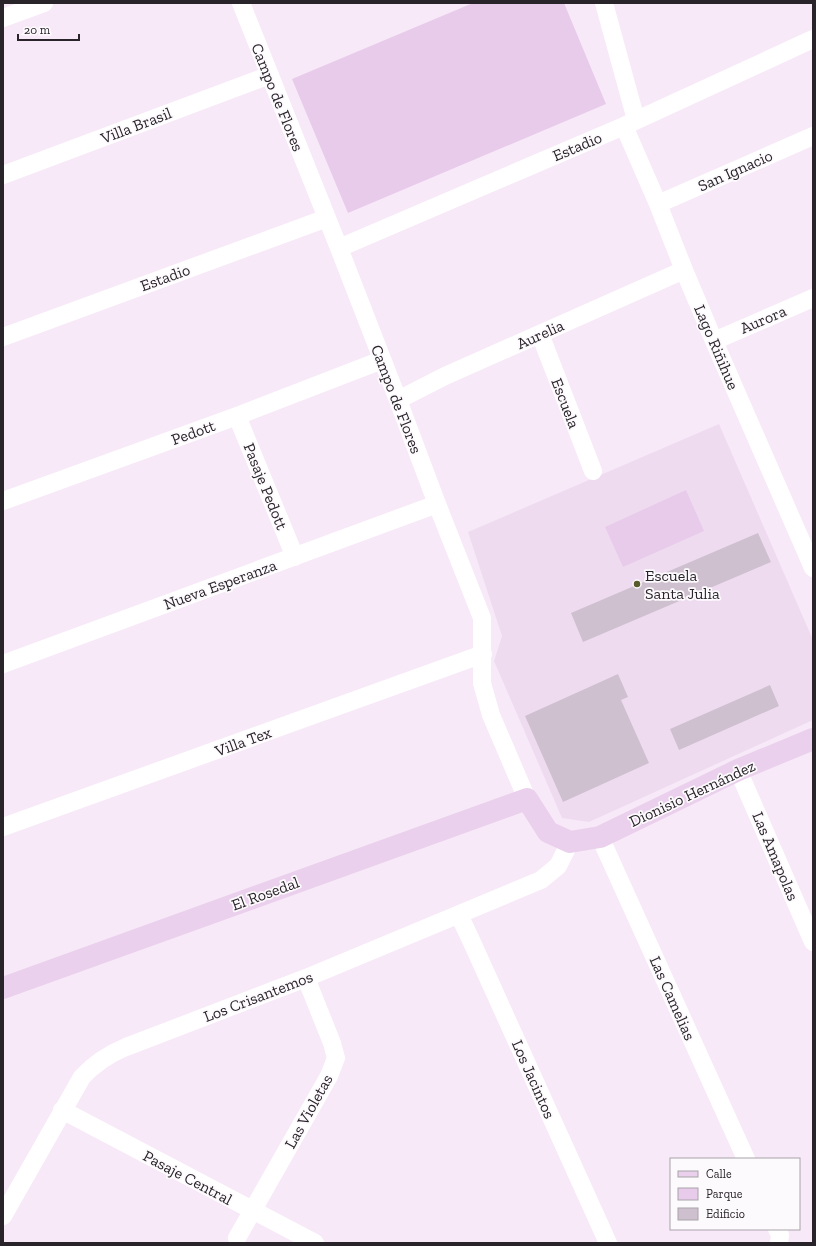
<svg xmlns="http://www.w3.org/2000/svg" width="816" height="1246" font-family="'Zilla Slab',serif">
<rect width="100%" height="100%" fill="#f7e9f8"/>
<path fill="#efdbf0" d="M719,424L813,640V720L589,822L562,818L494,661L502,636L468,532Z"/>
<path fill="#e8cbea" d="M473,3H564L606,104L348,213L292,79Z
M686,490L704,531L623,567L605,527Z"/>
<path fill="#cec0cf" d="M758,533L771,562L583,642L571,613Z
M618,674L628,697L621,700L649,763L563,802L525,716Z
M770,685L779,706L679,750L670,729Z"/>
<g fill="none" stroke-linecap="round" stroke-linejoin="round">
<path stroke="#fff" stroke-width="18" d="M241,3L339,248L398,400L437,504L482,618V683L491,715L527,799
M604,3L636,120
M3,18L44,3
M624,126L658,204L684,270L714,341L813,568
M3,175L270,75
M658,204L813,136
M339,248L624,126L813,39
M540,334L593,471
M3,337L327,218
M714,341L813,298
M398,400L445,376L684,270
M237,416L295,557
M3,501L237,416L382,360
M3,664L437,504
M738,770L813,942
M3,827L483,654
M600,837L746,1159
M459,915L470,938L608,1243
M62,1110L315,1243
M3,1216L82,1077C95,1063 109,1054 126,1047L306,978L541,880L558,866L570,842
M777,1229L780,1235L779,1243
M237,1238L329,1076L336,1058L332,1043L306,978"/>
<path stroke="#ead0ec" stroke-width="22" d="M3,988L527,799L548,832L570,842L600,837L738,770L813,739"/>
</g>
<circle fill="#575c2a" stroke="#fdfafd" stroke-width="1.5" cx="637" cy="584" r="4"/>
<g text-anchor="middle" stroke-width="3.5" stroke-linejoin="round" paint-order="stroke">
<g font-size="16" fill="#29242a" stroke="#fdfafd">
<text transform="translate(278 97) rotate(68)" y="6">Campo de Flores</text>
<text transform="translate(136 125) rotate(-21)" y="6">Villa Brasil</text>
<text transform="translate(577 146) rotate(-23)" y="6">Estadio</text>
<text transform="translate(735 170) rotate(-24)" y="6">San Ignacio</text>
<text transform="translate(165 277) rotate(-20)" y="6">Estadio</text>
<text transform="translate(763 319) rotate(-23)" y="6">Aurora</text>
<text transform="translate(540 334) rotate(-24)" y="6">Aurelia</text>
<text transform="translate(717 347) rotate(67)" y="6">Lago Riñihue</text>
<text transform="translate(397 399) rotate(69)" y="6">Campo de Flores</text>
<text transform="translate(566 403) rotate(69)" y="6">Escuela</text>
<text transform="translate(193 432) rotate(-20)" y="6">Pedott</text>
<text transform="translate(266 486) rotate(68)" y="6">Pasaje Pedott</text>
<text transform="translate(220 584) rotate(-20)" y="6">Nueva Esperanza</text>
<text transform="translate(243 741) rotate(-20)" y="6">Villa Tex</text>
<text transform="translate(692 793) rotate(-25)" y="6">Dionisio Hernández</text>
<text transform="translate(776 856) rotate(67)" y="6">Las Amapolas</text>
<text transform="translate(265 893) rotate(-20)" y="6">El Rosedal</text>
<text transform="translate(258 996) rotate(-21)" y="6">Los Crisantemos</text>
<text transform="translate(673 998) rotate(66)" y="6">Las Camelias</text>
<text transform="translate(534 1079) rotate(66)" y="6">Los Jacintos</text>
<text transform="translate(308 1111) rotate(-61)" y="6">Las Violetas</text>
<text transform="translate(188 1177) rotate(28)" y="6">Pasaje Central</text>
</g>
<g font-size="16" fill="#29242a" stroke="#fdfafd" text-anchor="start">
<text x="645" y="581">Escuela<tspan x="645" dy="18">Santa Julia</tspan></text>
</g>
</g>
<rect width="816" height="1246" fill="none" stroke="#29242a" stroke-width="8"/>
<rect x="670" y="1158" width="130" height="72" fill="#fdfafd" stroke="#a8a4a9"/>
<rect x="678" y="1171" width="20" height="6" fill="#ead0ec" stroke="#a8a4a9"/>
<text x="706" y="1178" font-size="12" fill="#29242a">Calle</text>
<rect x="678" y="1188" width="20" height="12" fill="#e8cbea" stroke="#a8a4a9"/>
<text x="706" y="1198" font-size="12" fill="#29242a">Parque</text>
<rect x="678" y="1208" width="20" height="12" fill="#cec0cf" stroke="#a8a4a9"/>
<text x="706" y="1218" font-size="12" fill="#29242a">Edificio</text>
<path d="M18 34v6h61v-6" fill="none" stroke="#29242a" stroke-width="2"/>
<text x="24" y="34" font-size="12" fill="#29242a" stroke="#fdfafd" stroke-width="3" paint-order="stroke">20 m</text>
</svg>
